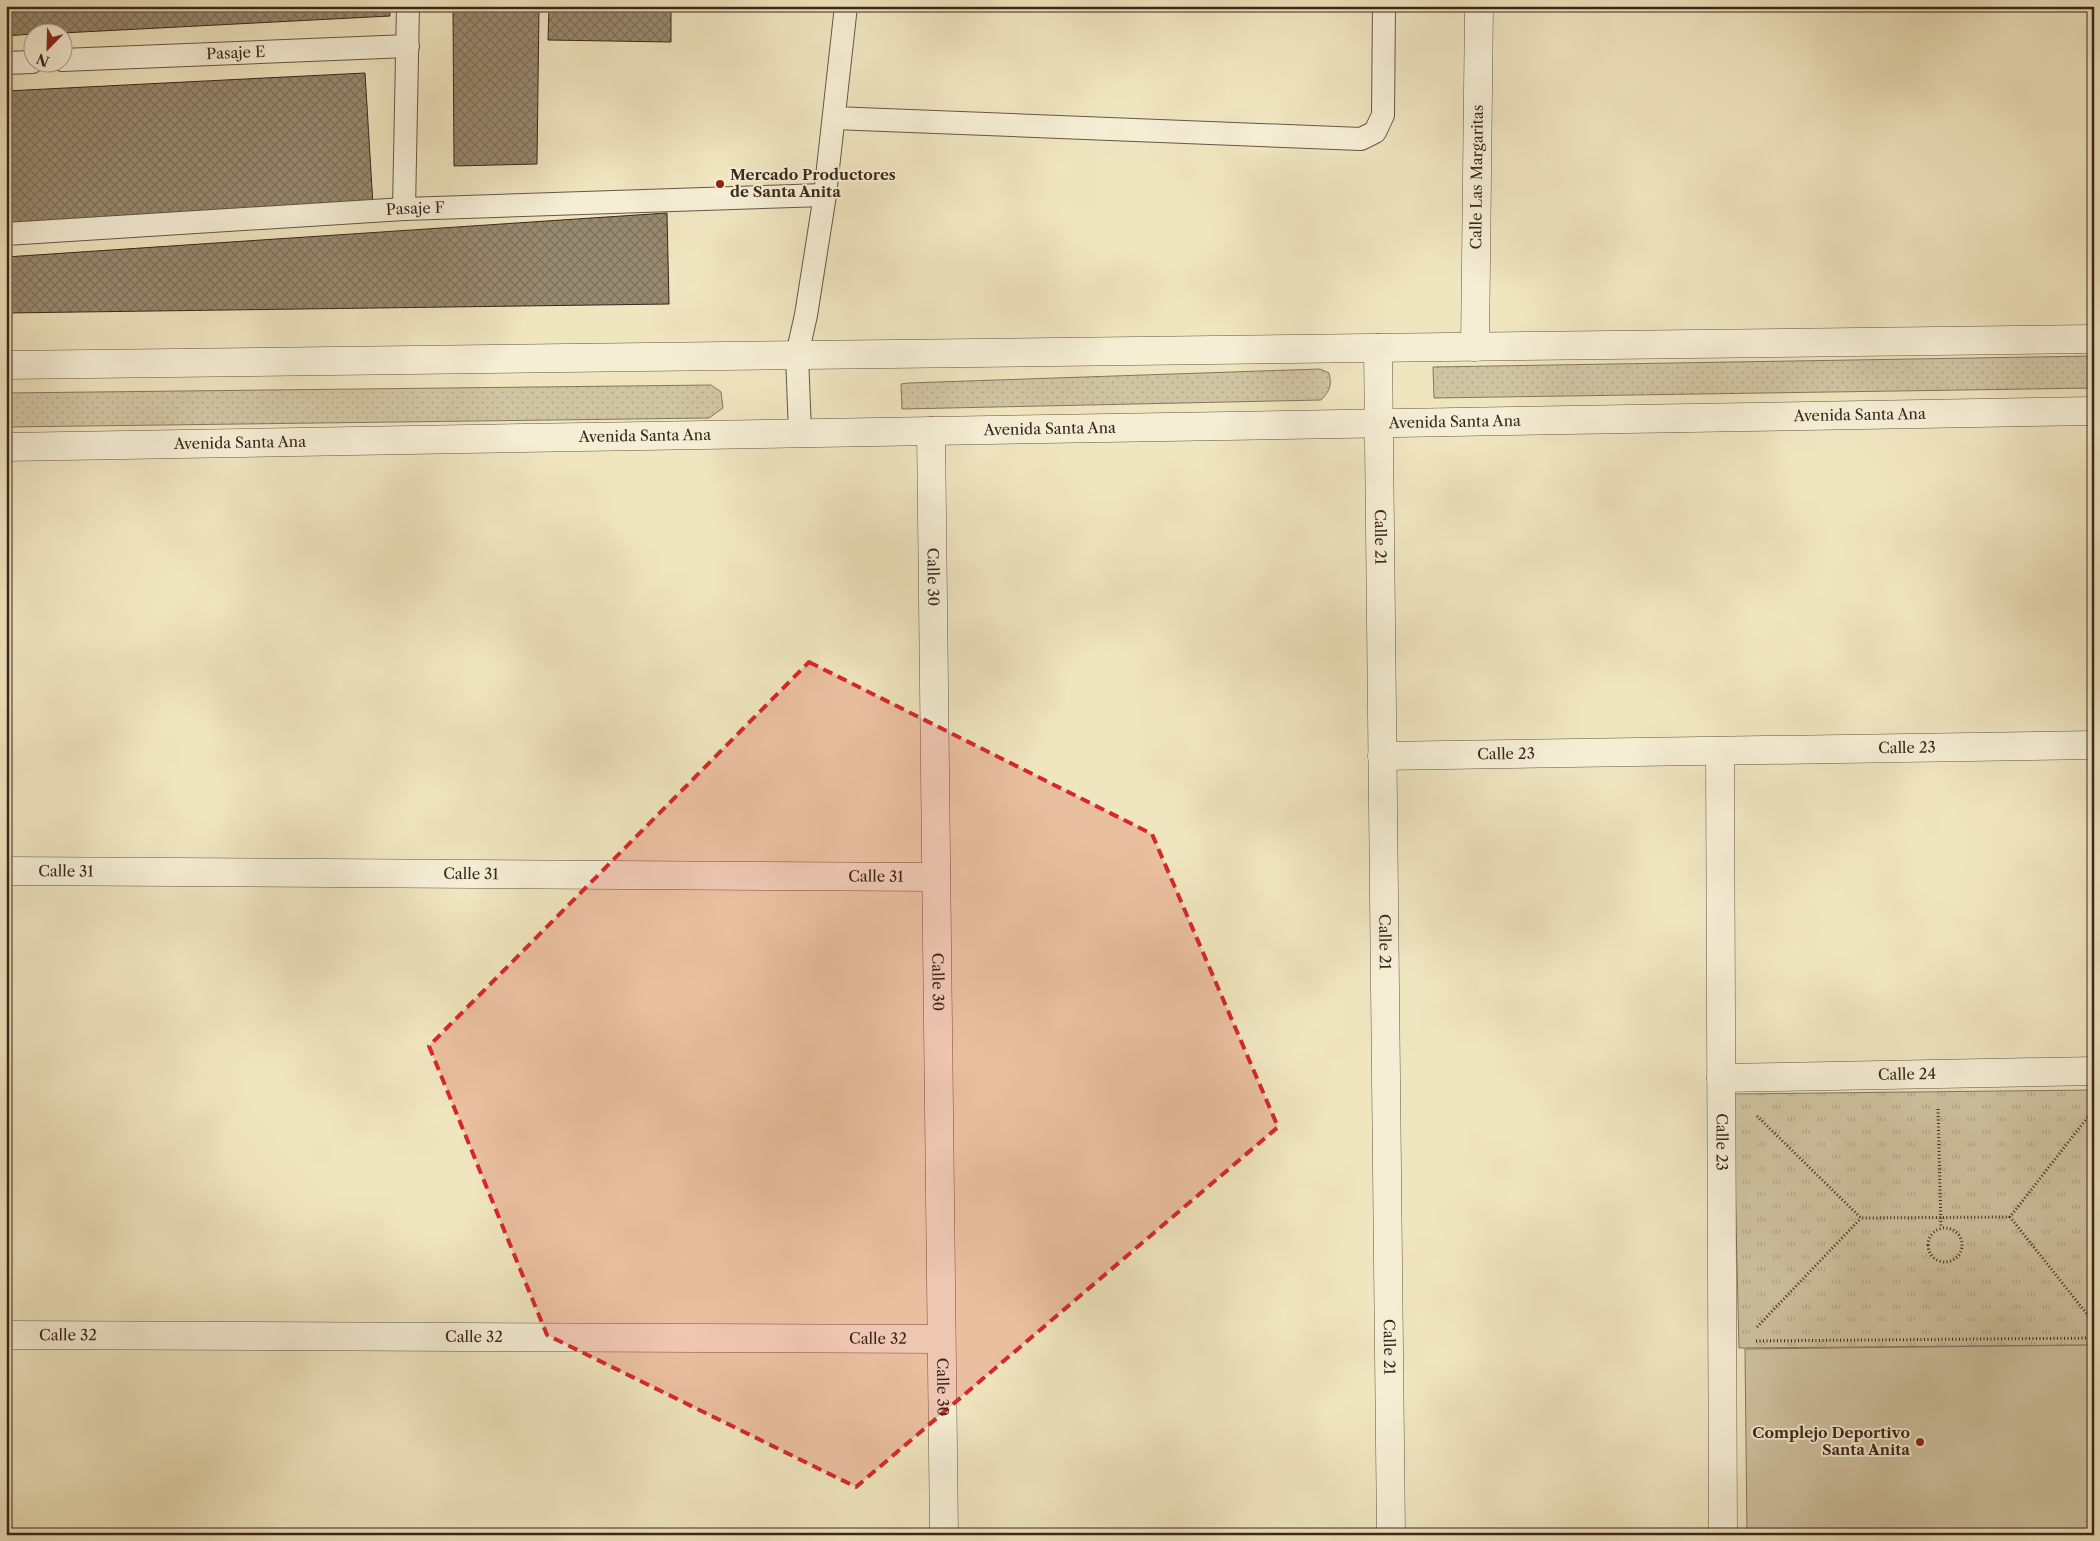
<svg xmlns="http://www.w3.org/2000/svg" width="2100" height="1541" font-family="'Libre Caslon Text',serif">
<defs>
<pattern id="grass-dots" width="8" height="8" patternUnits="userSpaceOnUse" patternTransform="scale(1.25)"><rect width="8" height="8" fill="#d0c5a3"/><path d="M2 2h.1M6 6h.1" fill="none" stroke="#b3a98c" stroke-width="1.8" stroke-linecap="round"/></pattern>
<pattern id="park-tufts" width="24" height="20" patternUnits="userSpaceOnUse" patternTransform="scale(1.25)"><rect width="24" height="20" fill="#d0c5a3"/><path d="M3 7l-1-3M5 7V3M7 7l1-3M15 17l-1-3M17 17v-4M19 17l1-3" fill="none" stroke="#b3a98c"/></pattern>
<pattern id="building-cross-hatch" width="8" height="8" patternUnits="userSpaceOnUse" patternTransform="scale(1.25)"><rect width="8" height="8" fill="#988a70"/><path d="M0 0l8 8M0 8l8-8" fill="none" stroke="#7d715b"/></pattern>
</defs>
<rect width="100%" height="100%" fill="#efe5bf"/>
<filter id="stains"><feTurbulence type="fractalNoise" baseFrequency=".004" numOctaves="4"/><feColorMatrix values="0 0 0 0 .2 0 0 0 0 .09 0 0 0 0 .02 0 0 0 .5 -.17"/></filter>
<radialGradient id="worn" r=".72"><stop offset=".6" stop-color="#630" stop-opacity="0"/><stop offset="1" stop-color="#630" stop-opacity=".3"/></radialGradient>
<path fill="url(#grass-dots)" stroke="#85765f" d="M2094,356V388L1434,398L1433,367Z
M1320,369L1329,373C1332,385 1330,391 1321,400L902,409L901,384L909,383Z
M711,385L721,392L723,408L709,418L6,427V393Z"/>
<path fill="url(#park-tufts)" stroke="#85765f" d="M2094,1090V1345L1739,1348L1733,1094Z"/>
<path fill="#d0c5a3" stroke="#85765f" d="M2094,1345V1535H1747L1745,1349Z"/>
<path fill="url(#building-cross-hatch)" stroke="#3a271b" d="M6,6H389L390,16L62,33L32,32V34L6,36Z
M453,6H539L537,164L454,166Z
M549,6H671V42L548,40Z
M365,73L373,205L6,223V91Z
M667,213L669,304L6,313V257Z"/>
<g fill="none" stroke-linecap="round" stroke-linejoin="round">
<defs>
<g id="service">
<path id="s1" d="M62,60L408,46"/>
<path d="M6,63L32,62"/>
<path d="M834,118L1361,139L1375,132L1383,115L1384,6"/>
<path d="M404,209L408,6"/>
<path id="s2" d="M6,234L404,209L825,195"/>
<path d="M800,433L797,355L806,315L825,195L846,6"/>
</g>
<g id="minor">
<path id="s3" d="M1475,347L1479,6"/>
<path id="s4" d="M1378,348L1391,1535"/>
<path id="s5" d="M931,431L944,1535"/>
<path id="s6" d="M1720,751L1723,1535"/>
<path id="s7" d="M1382,756L2094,745"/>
<path id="s8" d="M6,871L936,877"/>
<path id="s9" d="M1721,1078L2094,1071"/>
<path id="s10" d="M6,1335L941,1339"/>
</g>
<g id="tertiary">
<path d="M6,365L2094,339"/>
<path id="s11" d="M6,447L2094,411"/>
</g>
</defs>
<use href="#service" stroke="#675644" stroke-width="24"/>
<use href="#minor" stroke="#675644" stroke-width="29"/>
<use href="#tertiary" stroke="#675644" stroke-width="29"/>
<path stroke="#3a271b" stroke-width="3" stroke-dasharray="1 2.5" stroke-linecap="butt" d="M1938,1109L1941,1228
M2094,1109L2010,1217L2094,1323
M1757,1116L1861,1218L2010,1217
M1928 1245a17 17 0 1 1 34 0a17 17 0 1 1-34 0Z
M1757,1327L1861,1218
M1756,1341L2094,1338"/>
<use href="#service" stroke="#f5eed5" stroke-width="22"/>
<use href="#minor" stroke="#f5eed5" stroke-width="28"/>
<use href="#tertiary" stroke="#f5eed5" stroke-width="28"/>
</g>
<path fill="#d62828" fill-opacity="0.2" stroke="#d62828" stroke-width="4" stroke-dasharray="10 6" stroke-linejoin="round" d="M809,662L1152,834L1278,1127L856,1487L547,1335L429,1046Z"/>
<g fill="#8f2418" stroke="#f5eed5" stroke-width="2">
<circle cx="720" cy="184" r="5"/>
<circle cx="1920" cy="1442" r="5"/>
</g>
<g text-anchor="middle" stroke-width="4" stroke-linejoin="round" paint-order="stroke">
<g font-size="15" fill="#3a271b" stroke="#f5eed5">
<text dy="5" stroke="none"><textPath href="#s1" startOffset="174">Pasaje E</textPath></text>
<text dy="5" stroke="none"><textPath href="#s3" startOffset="170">Calle Las Margaritas</textPath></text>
<text dy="5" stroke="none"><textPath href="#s2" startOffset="410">Pasaje F</textPath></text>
<text dy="5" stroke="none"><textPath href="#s11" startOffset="1854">Avenida Santa Ana</textPath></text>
<text dy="5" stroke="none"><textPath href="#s11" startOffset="1449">Avenida Santa Ana</textPath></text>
<text dy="5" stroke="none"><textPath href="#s11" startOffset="1044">Avenida Santa Ana</textPath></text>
<text dy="5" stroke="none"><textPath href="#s11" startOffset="639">Avenida Santa Ana</textPath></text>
<text dy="5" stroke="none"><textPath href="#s11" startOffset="234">Avenida Santa Ana</textPath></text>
<text dy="5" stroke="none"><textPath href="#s4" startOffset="189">Calle 21</textPath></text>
<text dy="5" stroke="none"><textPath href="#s5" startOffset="146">Calle 30</textPath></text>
<text dy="5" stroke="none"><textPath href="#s7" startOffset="525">Calle 23</textPath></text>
<text dy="5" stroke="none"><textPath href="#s7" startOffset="124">Calle 23</textPath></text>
<text dy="5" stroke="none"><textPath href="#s8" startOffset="60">Calle 31</textPath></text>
<text dy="5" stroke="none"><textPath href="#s8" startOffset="465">Calle 31</textPath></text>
<text dy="5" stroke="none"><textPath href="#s8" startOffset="870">Calle 31</textPath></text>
<text dy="5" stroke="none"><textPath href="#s4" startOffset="594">Calle 21</textPath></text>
<text dy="5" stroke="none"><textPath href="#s5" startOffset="551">Calle 30</textPath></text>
<text dy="5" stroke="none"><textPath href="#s9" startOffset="186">Calle 24</textPath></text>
<text dy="5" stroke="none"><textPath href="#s6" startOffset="391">Calle 23</textPath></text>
<text dy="5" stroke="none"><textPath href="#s10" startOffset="62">Calle 32</textPath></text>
<text dy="5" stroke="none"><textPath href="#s10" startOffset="468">Calle 32</textPath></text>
<text dy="5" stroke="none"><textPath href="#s10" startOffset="872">Calle 32</textPath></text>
<text dy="5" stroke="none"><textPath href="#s4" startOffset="999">Calle 21</textPath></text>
<text dy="5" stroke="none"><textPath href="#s5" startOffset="956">Calle 30</textPath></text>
</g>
<g font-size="15" font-weight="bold" fill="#3a271b" stroke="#f5eed5" text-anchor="start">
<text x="730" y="180">Mercado Productores<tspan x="730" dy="17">de Santa Anita</tspan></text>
<text x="1910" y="1438" text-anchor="end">Complejo Deportivo<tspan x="1910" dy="17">Santa Anita</tspan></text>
</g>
</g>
<rect width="2100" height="1541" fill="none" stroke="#efe5bf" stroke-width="25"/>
<rect x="8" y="8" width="2085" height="1526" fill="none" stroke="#3a271b" stroke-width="2.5"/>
<rect x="12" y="12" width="2075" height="1516" fill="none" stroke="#3a271b"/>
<g transform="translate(48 48) rotate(203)"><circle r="24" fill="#f5eed5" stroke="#aa9e8b"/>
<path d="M0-4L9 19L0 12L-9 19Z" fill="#8f2418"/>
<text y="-8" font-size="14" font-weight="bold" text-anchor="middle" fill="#3a271b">N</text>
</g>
<rect width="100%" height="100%" filter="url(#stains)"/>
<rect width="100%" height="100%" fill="url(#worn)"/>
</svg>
